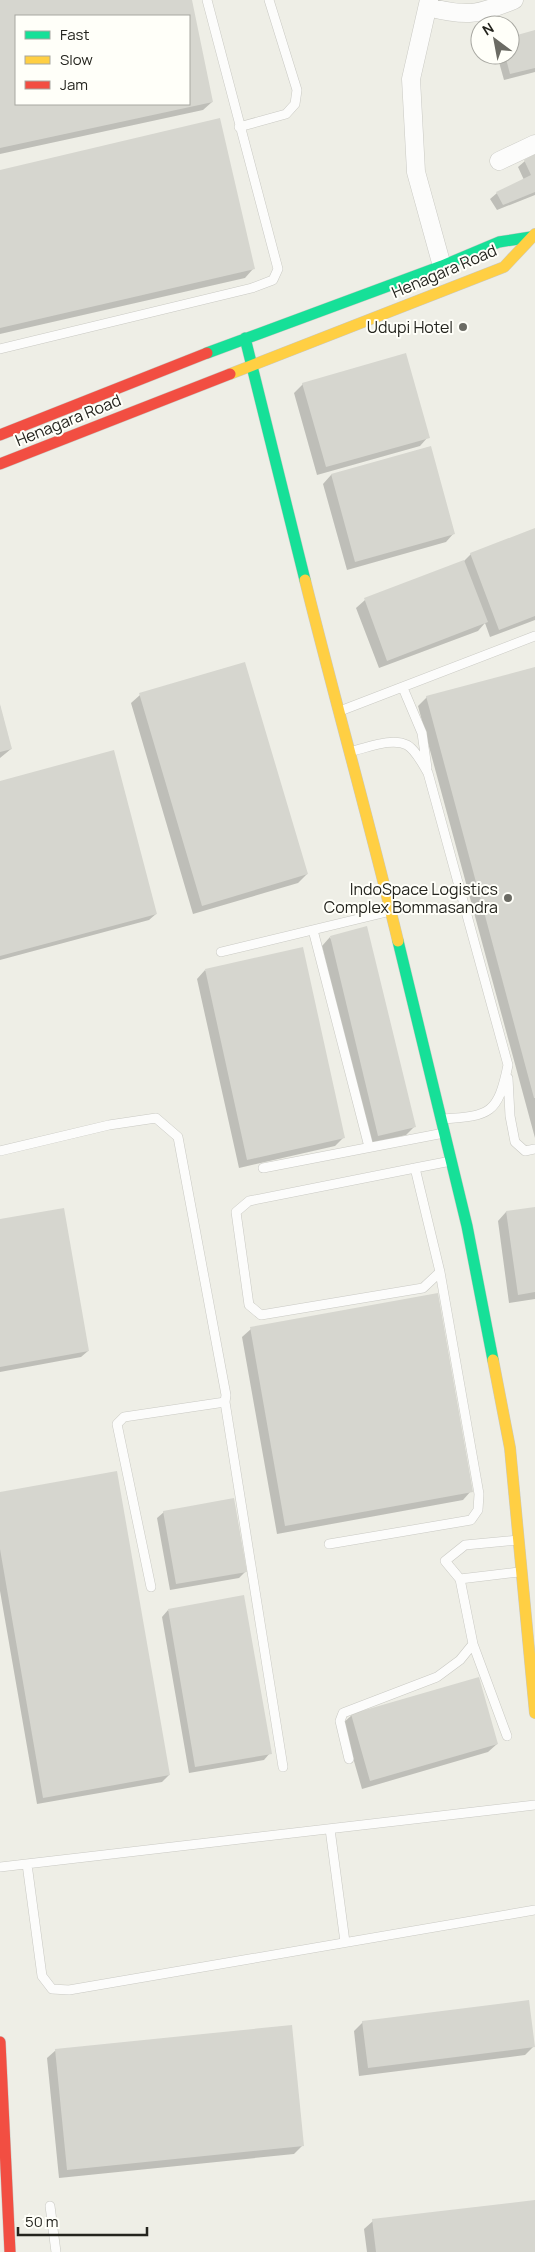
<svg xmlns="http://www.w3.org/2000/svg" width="535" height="2252" font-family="Manrope,sans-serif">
<rect width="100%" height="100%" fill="#eeeee6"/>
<path fill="#0003" fill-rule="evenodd" d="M0,0H191L212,102L203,110L0,154ZM16,16H189V104H16Z
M535,32V72L504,80L497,55H510V38Z
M535,155V195L497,210L490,199L497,193L524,180L518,167L525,161Z
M0,171L253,269L245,278L0,334Z
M303,384L428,437L420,446L317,475L294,393Z
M430,447L454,533L446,542L347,570L323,484L331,475Z
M535,530V620L490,637L485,623L478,631L379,668L356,608L365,600L463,562L471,554Z
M535,668V1138L418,706L427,697Z
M140,695L307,874L298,883L193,914L131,703Z
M0,706L11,749L0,758Z
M0,782L156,914L149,920L0,960Z
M330,937L415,1126L406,1135L370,1144L322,946Z
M205,970L344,1137L335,1146L239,1168L197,979Z
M535,1208V1299L509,1303L498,1221L506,1212Z
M0,1220L88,1351L81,1357L0,1372Z
M251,1329L471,1491L463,1500L277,1534L242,1337Z
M0,1493L169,1775L162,1782L37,1804L0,1591Z
M164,1512L246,1571L239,1578L170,1590L157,1518Z
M168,1610L270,1753L264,1760L189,1773L162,1617Z
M352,1715L497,1744L488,1752L362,1789L343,1723Z
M363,2022L534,2046L525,2055L359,2076L354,2031Z
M56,2050L302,2146L294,2154L59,2178L47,2058Z
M535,2202V2252H367L364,2229L373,2221Z"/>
<path fill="#d6d6cf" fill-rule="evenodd" d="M0,0H192L213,102L0,148ZM16,16H189V104H16Z
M535,30V68L510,74L505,55H510V37Z
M220,118L255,269L0,328V170Z
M535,154V192L503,205L496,192L531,175L524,160Z
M406,353L430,438L326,467L302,383Z
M431,446L455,534L355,562L331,474Z
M535,528V616L499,630L470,553Z
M464,560L488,622L387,661L364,598Z
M245,662L308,874L202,906L139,693Z
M535,667V1098H534L426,696Z
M0,704L12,749L0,752Z
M114,750L157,914L0,956V781Z
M367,926L416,1127L378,1136L330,936Z
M303,947L345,1138L247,1160L205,969Z
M535,1207V1292L518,1295L506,1211Z
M64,1208L89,1351L0,1367V1219Z
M438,1293L473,1492L285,1526L250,1327Z
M117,1471L170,1775L43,1798L0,1549V1492Z
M234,1498L247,1572L176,1584L163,1511Z
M244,1595L272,1754L195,1767L168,1609Z
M479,1677L498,1744L370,1781L351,1714Z
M529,2000L535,2047L368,2068L362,2021Z
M292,2025L304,2146L67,2170L55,2049Z
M535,2200V2252H376L372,2219Z"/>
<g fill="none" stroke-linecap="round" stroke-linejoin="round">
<defs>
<path id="lane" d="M239,127L286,114L295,104L297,90L269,0
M0,349L252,288L273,280L278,269L207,0
M403,688L422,733L427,768
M340,711L535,636
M352,751C367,748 392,737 407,745C416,750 423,765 428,773L508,1065C498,1114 490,1116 443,1119
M313,930L369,1147
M221,952L391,911
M508,1078L510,1116L515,1142L525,1151L535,1149
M0,1151L109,1125L156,1118L178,1137L226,1395L225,1402L124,1417L117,1424L151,1587
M263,1168L444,1133
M415,1168L440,1272L423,1288L261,1315L249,1305L236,1212L249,1201L415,1168L451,1161
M225,1402L283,1767
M518,1540L465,1545L445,1561L460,1579L519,1572
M329,1544L471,1520L478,1510L479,1494L440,1272
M473,1644L507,1736
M349,1759L340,1721L343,1713L437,1677L460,1660L473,1644L460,1579
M330,1829L345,1942
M27,1864L42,1976L52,1989L69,1990L535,1910
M0,1867L535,1805
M50,2206L56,2252"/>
<path id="street" d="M429,0L411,79L416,172L442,266
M428,7C467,17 477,15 514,0
M499,161L535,144"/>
<path id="fast" d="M245,338L305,580
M207,353L442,266L499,242L531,237
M398,941L467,1226L493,1360"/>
<path id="slow" d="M230,374L504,267L535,234
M305,580C335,701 369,820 398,941
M493,1360L510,1448L535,1713"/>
<path id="jam" d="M0,435L207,353
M0,464L230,374
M0,2042L10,2252"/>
</defs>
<use href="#lane" stroke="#c9c9c3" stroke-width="10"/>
<use href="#street" stroke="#c9c9c3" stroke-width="19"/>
<use href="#fast" stroke="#c9c9c3" stroke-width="12"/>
<use href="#slow" stroke="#c9c9c3" stroke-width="12"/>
<use href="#jam" stroke="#c9c9c3" stroke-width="12"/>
<use href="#lane" stroke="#fcfcfb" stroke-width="9"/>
<use href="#street" stroke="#fcfcfb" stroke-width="18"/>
<use href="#fast" stroke="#16e098" stroke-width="11"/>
<use href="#slow" stroke="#ffcf43" stroke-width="11"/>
<use href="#jam" stroke="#f24e42" stroke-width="11"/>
</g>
<g fill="#6b6b64" stroke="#fffff9" stroke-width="2">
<circle cx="463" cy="327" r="5"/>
<circle cx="508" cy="898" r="5"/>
</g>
<g text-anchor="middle" stroke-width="4" stroke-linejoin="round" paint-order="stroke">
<g font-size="16" fill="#24241e" stroke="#fffff9">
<text transform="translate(444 271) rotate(-23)" y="6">Henagara Road</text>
<text transform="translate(68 420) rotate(-22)" y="6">Henagara Road</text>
</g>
<g font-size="16" fill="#24241e" stroke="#fffff9" text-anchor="end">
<text x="453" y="333">Udupi Hotel</text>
<text x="498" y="895">IndoSpace Logistics<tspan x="498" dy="18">Complex Bommasandra</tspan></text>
</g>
</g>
<rect x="15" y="15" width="175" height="90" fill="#fffff9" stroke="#a7a7a1"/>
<rect x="25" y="31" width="25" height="8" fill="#16e098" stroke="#a7a7a1"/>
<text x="60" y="40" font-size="15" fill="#24241e">Fast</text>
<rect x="25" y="56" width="25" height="8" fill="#ffcf43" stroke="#a7a7a1"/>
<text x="60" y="65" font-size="15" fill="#24241e">Slow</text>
<rect x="25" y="81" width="25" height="8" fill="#f24e42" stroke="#a7a7a1"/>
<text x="60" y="90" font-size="15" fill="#24241e">Jam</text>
<g transform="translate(495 40) rotate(328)"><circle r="24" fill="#fffff9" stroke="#a7a7a1"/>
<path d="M0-4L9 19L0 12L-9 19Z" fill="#6b6b64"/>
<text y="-8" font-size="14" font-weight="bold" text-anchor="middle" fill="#24241e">N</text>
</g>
<path d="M18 2227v8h129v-8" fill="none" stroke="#24241e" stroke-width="2.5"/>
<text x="25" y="2227" font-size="15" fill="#24241e" stroke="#fffff9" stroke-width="4" paint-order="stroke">50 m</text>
</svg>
